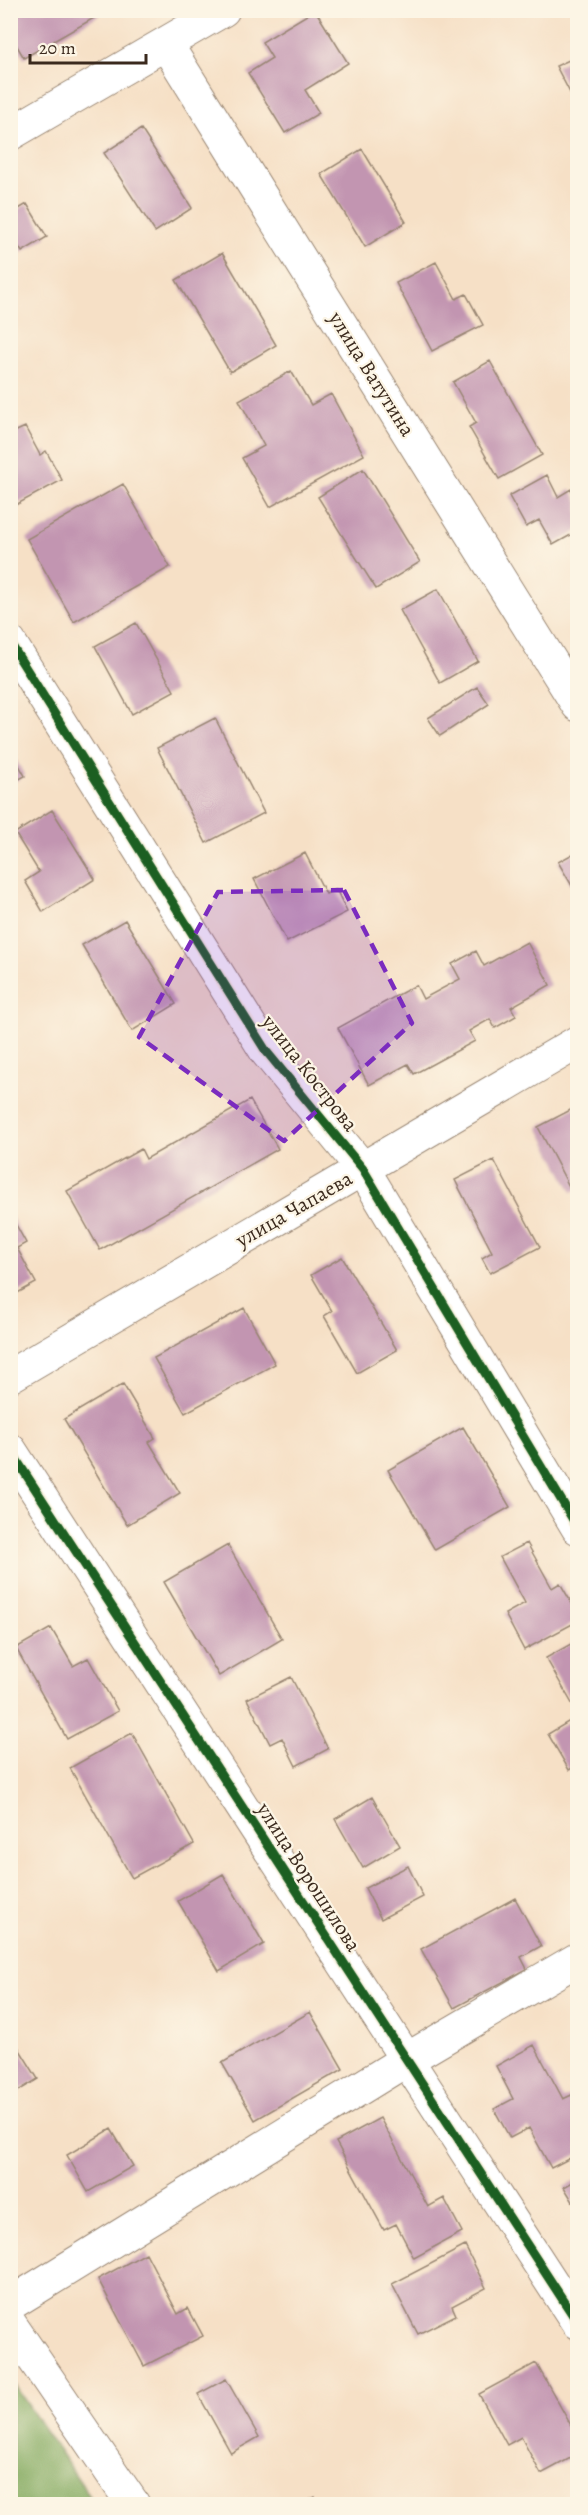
<svg xmlns="http://www.w3.org/2000/svg" width="588" height="2515" font-family="Alegreya,serif">
<rect width="100%" height="100%" fill="#fcf5e5"/>
<filter id="ink" filterUnits="userSpaceOnUse"><feTurbulence type="fractalNoise" baseFrequency=".0167" numOctaves="2"/><feDisplacementMap in="SourceGraphic" scale="12" xChannelSelector="R" yChannelSelector="G"/><feConvolveMatrix kernelMatrix="1 2 1 2 8 2 1 2 1" color-interpolation-filters="sRGB"/></filter>
<filter id="wash" filterUnits="userSpaceOnUse"><feTurbulence type="fractalNoise" baseFrequency=".008" numOctaves="4" result="noise"/><feDisplacementMap in="SourceGraphic" scale="24" xChannelSelector="R" yChannelSelector="G"/><feGaussianBlur stdDeviation="1.35" result="paint"/><feColorMatrix in="noise" values="0 0 0 0 0 0 0 0 0 0 0 0 0 0 0 0 0 1.4 0 .05"/><feComposite in="paint" operator="in"/></filter>
<g filter="url(#wash)">
<rect width="100%" height="100%" fill="#f6e0c6"/>
<path fill="#84aa61" stroke="#606a40" stroke-width="1.5" d="M11,2380L95,2504H11Z"/>
<g id="blocks">
<path fill="#c295b1" d="M21,10H108L24,58L10,34V16Z
M315,10L348,63L305,90L319,113L285,133L248,73L272,58L262,42Z
M578,56V108L556,66Z
M141,129L192,208L155,232L104,153Z
M362,149L406,222L365,247L321,174Z
M27,204L47,237L22,252L10,233V214Z
M222,253L276,345L230,372L176,280Z
M436,262L456,299L466,294L483,325L432,351L396,283Z
M490,361L542,455L499,479L469,427L476,423L453,382Z
M291,371L311,405L331,394L364,455L270,507L242,458L264,446L239,400Z
M25,427L40,455L46,451L62,480L10,508V434Z
M363,469L420,562L376,589L318,497Z
M547,475L558,497L571,489L578,502V531L553,545L539,520L526,527L509,496Z
M123,484L170,567L74,622L27,539Z
M438,589L478,661L440,683L400,610Z
M136,623L174,691L132,714L95,646Z
M477,687L489,704L440,736L428,718Z
M215,718L264,813L206,843L157,748Z
M10,749L25,776L10,784Z
M52,810L95,879L43,912L25,881L39,872L15,833Z
M578,851V896L558,862Z
M305,853L326,894L336,889L347,912L287,942L254,879Z
M125,920L176,1004L132,1031L82,945Z
M527,942L550,985L511,1007L516,1016L495,1028L490,1019L469,1031L475,1041L414,1074L408,1064L369,1085L338,1028L416,985L423,999L460,979L452,964L476,951L484,966Z
M250,1100L278,1149L100,1250L67,1191L141,1149L146,1159Z
M578,1106V1189L572,1192L538,1127Z
M494,1160L540,1247L490,1273L482,1258L492,1252L455,1180Z
M10,1214L26,1243L17,1248L36,1283L10,1297Z
M342,1257L397,1350L357,1373L324,1316L332,1311L311,1275Z
M244,1308L275,1364L185,1413L154,1358Z
M123,1384L155,1438L149,1442L180,1493L127,1525L64,1419Z
M463,1427L510,1507L435,1550L388,1470Z
M527,1543L552,1588L560,1583L578,1614V1621L524,1650L505,1614L525,1603L500,1557Z
M228,1545L282,1639L219,1676L164,1582Z
M51,1628L73,1666L88,1658L118,1711L67,1739L16,1648Z
M578,1640V1714L546,1658Z
M291,1677L328,1749L296,1766L282,1738L270,1744L247,1699Z
M578,1716V1765L569,1770L548,1734Z
M132,1733L194,1844L132,1878L70,1768Z
M372,1797L400,1846L363,1868L335,1819Z
M408,1866L423,1897L381,1919L365,1888Z
M223,1874L264,1944L219,1971L178,1901Z
M515,1898L541,1946L521,1957L527,1969L454,2008L421,1949Z
M310,2012L343,2069L255,2120L222,2063Z
M10,2034L38,2079L10,2096Z
M534,2045L563,2099L576,2093L578,2095V2154L551,2168L529,2128L510,2138L494,2109L513,2099L496,2066Z
M380,2118L428,2207L444,2198L462,2232L414,2258L396,2224L384,2230L336,2142Z
M111,2129L133,2166L88,2192L67,2155Z
M578,2179V2210L564,2187Z
M465,2246L486,2288L452,2306L456,2315L418,2334L392,2284Z
M146,2253L178,2314L188,2308L203,2336L144,2366L98,2279Z
M536,2363L578,2438V2454L541,2474L521,2437L507,2445L479,2394Z
M226,2379L259,2437L231,2453L198,2394Z
M315,2497L319,2504H302Z"/>
</g>
</g>
<g filter="url(#ink)">
<use href="#blocks" fill-opacity="0" stroke="#988572" stroke-width="1.5"/>
<g fill="none" stroke-linecap="round" stroke-linejoin="round">
<defs>
<path id="minor" d="M166,44L578,705
M10,134L223,10
M10,643L266,1051L363,1169L578,1528
M10,1376L578,1042
M10,1450L578,2323
M10,2304L406,2060L578,1959
M10,2324L133,2504"/>
</defs>
<use href="#minor" stroke="#988572" stroke-width="35"/>
<use href="#minor" stroke="#fff" stroke-width="33"/>
<defs>
<path id="cycleway" d="M10,643L266,1051L363,1169L578,1528
M10,1450L578,2323"/>
</defs>
<use href="#cycleway" stroke="#fcf5e5" stroke-width="13"/>
<use href="#cycleway" stroke="#1b5e20" stroke-width="9"/>
</g>
</g>
<path fill="#7b2cbf" fill-opacity="0.2" stroke="#7b2cbf" stroke-width="4.5" stroke-dasharray="12 8" stroke-linejoin="round" d="M344,890L412,1023L284,1141L139,1037L218,892Z"/>
<g text-anchor="middle" stroke-width="4.5" stroke-linejoin="round" paint-order="stroke">
<g font-size="21" fill="#3b2a1e" stroke="#fcf5e5">
<text transform="translate(372 374) rotate(58)" y="7">улица Ватутина</text>
<text transform="translate(310 1073) rotate(52)" y="7">улица Кострова</text>
<text transform="translate(294 1209) rotate(-30)" y="7">улица Чапаева</text>
<text transform="translate(309 1877) rotate(57)" y="7">улица Ворошилова</text>
</g>
</g>
<rect width="588" height="2515" fill="none" stroke="#fcf5e5" stroke-width="36"/>
<path d="M30 54v9h116v-9" fill="none" stroke="#3b2a1e" stroke-width="3"/>
<text x="39" y="54" font-size="18" fill="#3b2a1e" stroke="#fcf5e5" stroke-width="4.5" paint-order="stroke">20 m</text>
</svg>
